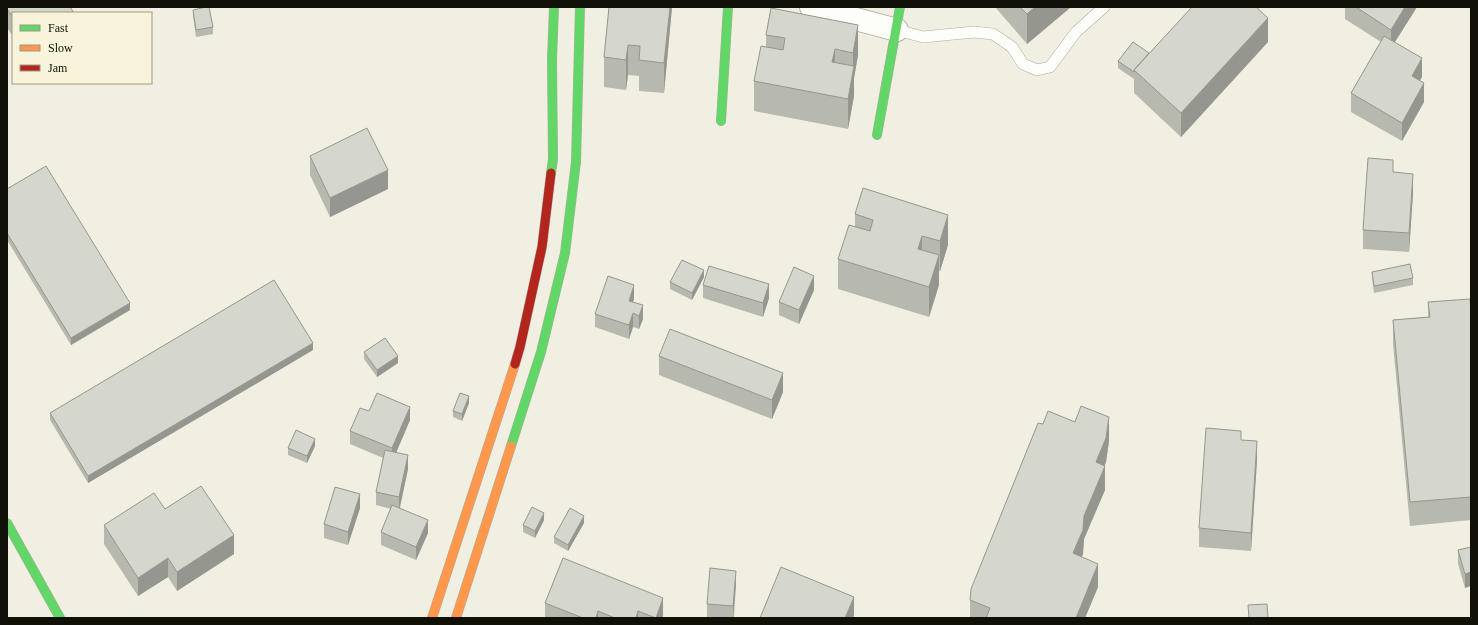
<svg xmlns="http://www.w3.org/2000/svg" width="1478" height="625" font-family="Georgia,serif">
<rect width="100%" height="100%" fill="#f1efe1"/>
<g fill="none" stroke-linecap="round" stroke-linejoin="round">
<defs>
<path id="lane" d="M897,30L923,37L974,32L993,34L1012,47L1023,64L1037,70L1050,67L1076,32L1104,7"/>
<path id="street" d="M811,7L897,30"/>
<path id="fast" d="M721,121L728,7
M877,135L900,7
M551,173L553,159L552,60L554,7
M511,446L541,352L565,253L576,162L580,7
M7,523L60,618"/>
<path id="slow" d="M432,618L515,364
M456,618L511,446"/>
<path id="jam" d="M515,364L520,347L542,247L551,173"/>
</defs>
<use href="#lane" stroke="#aeaca1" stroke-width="12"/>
<use href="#street" stroke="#aeaca1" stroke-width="24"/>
<use href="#fast" stroke="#aeaca1" stroke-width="10"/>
<use href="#slow" stroke="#aeaca1" stroke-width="10"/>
<use href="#jam" stroke="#aeaca1" stroke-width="10"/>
<use href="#lane" stroke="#fdfdfa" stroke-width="11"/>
<use href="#street" stroke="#fdfdfa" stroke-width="22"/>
<use href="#fast" stroke="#63d668" stroke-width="9"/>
<use href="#slow" stroke="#ff974d" stroke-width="9"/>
<use href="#jam" stroke="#b3261e" stroke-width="9"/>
</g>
<path fill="#b7b9af" d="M7,7L13,13V36L7,28Z
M609,7H672L664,93L639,91V76L628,75L626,90L604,87V57Z
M995,7H1071L1027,44Z
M1345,7H1417L1395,42L1422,77L1420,80L1424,102L1402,141L1351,112V93L1381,42L1345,19Z
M771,8L858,55L854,78V96L848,129L754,111V81L766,47V35Z
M193,10L213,27V34L196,37L193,16Z
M1268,42L1181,137L1134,93V79L1118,68V61Z
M310,156L388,189L330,217L310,175Z
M1393,172L1413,193L1409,252L1363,249V230Z
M863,188L948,245L940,271H939V285L929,317L838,289V259L855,227V214Z
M7,189L130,310L71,345L7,240Z
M1372,272L1413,278V285L1374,293L1372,278Z
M704,277L692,300L670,289V282Z
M703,285L769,298L763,317L703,298Z
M814,290L799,324L779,315V302Z
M634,299L633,302L643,319L639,329L633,327L629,339L595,327V314Z
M1428,302L1471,309V520L1410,526L1393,344V320L1428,317Z
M313,350L88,483L50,420V413Z
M364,352L398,363L377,377L364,359Z
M659,356L783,392L772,419L659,375Z
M469,403L462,421L453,417V411Z
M410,420L396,453L408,469L400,508L428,533L416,560L381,545V532L391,509L376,505V492L383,458L350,444V431Z
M1241,440L1257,460L1251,551L1199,547V528Z
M1109,441L1106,462L1104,466L1105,490L1084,539L1083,554L1081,557L1098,587L1085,618H970V600Z
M315,446L307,463L288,455V448Z
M360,508L348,545L324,538V524Z
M165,509L234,554L177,591L168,577L138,596L104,544V525Z
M544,520L535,538L523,532V525Z
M584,523L568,551L554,543V537Z
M1471,547L1465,588L1458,564V550Z
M563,558L663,617V618H545V603Z
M736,584L734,618H719L707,617V604Z"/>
<path fill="#95968f" d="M670,7H672L664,93V63Z
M1035,7H1071L1027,44V14Z
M1405,7H1417L1391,48V30Z
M1268,18V42L1181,137V113Z
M858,25V55L854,78V96L848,129V99L853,71V53Z
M628,45V75L626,90V60Z
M835,49V79L832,62Z
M1422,58V77L1412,94V76Z
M1424,83V102L1402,141V123Z
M388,170V189L330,217V198Z
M1413,174V193L1409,252V233Z
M948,215V245L940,271V241Z
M922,236V266L918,249Z
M939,255V285L929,317V287Z
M704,270V277L692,300V293Z
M814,276V290L799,324V310Z
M769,284V298L763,317V303Z
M634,285V299L629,314V301Z
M130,303V310L71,345V338Z
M643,305V319L639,329V316Z
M633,313V327L629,339V325Z
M313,343V350L88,483V476Z
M398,356V363L377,377V370Z
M783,373V392L772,419V400Z
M469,396V403L462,421V414Z
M410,407V420L392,462V448Z
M1109,417V441L1106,462L1096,486V462Z
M315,439V446L307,463V456Z
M1257,441V460L1251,551V533Z
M408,455V469L399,510V497Z
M1105,466V490L1084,539L1083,554L1073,577V553L1084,516Z
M360,494V508L348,545V532Z
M544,513V520L535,538V531Z
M584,516V523L568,551V545Z
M428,520V533L416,560V547Z
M234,535V554L177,591V572Z
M168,558V577L138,596V578Z
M1098,564V587L1085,618H1076Z
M736,571V584L733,618V606Z
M1471,572V586L1465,588V574Z
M854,597V616L853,618H845Z
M663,598V618H656Z
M598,611V618H596Z
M638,611V618H636Z"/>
<path fill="#d5d7cc" stroke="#95968f" d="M7,7H70L74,13H13V17L7,9Z
M206,7H209L213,27L196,30L193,10Z
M609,7H670L664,63L639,60L640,46L628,45L626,60L604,57Z
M1020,7H1035L1027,14Z
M1192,7H1256L1268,18L1181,113L1134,70Z
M1356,7H1405L1391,30Z
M771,8L858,25L853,53L835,49L832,62L854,66L848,99L754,81L761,46L783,50L785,38L766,35Z
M1384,36L1422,58L1412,76L1424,83L1402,123L1351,93Z
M1133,42L1149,53L1134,70V72L1118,61Z
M367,128L388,170L330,198L310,156Z
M1368,158L1393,160V172L1413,174L1409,233L1363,230Z
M46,166L130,303L71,338L7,233V189Z
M863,188L948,215L940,241L922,236L918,249L939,255L929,287L838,259L849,225L870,231L873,220L855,214Z
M682,260L704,270L692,293L670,282Z
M1410,264L1413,278L1374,286L1372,272Z
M709,266L769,284L763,303L703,285Z
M794,267L814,276L799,310L779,302Z
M608,276L634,285L629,301L643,305L639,316L633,313L629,325L595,314Z
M274,280L313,343L88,476L50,413Z
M1470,299L1471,309V497L1410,502L1393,320L1430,317L1428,302Z
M670,329L783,373L772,400L659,356Z
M385,338L398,356L377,370L364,352Z
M377,393L410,407L392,448L350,431L360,408L369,411Z
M460,393L469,396L462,414L453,411Z
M1081,406L1109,417L1106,438L1096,462L1105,466L1084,516L1083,530L1073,553L1098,564L1076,618H986L990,608L970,600L971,589L1038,423L1043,424L1048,411L1075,422Z
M1206,428L1241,431V440L1257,441L1251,533L1199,528Z
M296,430L315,439L307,456L288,448Z
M385,450L408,455L399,497L376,492Z
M201,486L234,535L177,572L168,558L138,578L104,525L154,493L165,509Z
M335,487L360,494L348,532L324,524Z
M392,505L428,520L416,547L381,532Z
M532,507L544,513L535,531L523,525Z
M570,508L584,516L568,545L554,537Z
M1471,547V572L1465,574L1458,550Z
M563,558L663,598L656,618L638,611L636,618H615L598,611L596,618H583L545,603Z
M781,567L854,597L845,618H760Z
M710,568L736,571L733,606L707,604Z
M1267,604L1268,618H1249L1248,605Z"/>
<rect width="1478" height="625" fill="none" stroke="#111007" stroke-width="16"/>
<rect x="12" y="12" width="140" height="72" fill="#f8f4da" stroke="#9c9986"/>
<rect x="20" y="25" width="20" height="6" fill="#63d668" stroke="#9c9986"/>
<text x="48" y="32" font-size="12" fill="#111007">Fast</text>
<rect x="20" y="45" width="20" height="6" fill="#ff974d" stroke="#9c9986"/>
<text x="48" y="52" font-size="12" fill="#111007">Slow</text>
<rect x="20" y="65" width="20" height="6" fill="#b3261e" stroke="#9c9986"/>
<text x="48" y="72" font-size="12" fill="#111007">Jam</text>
</svg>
